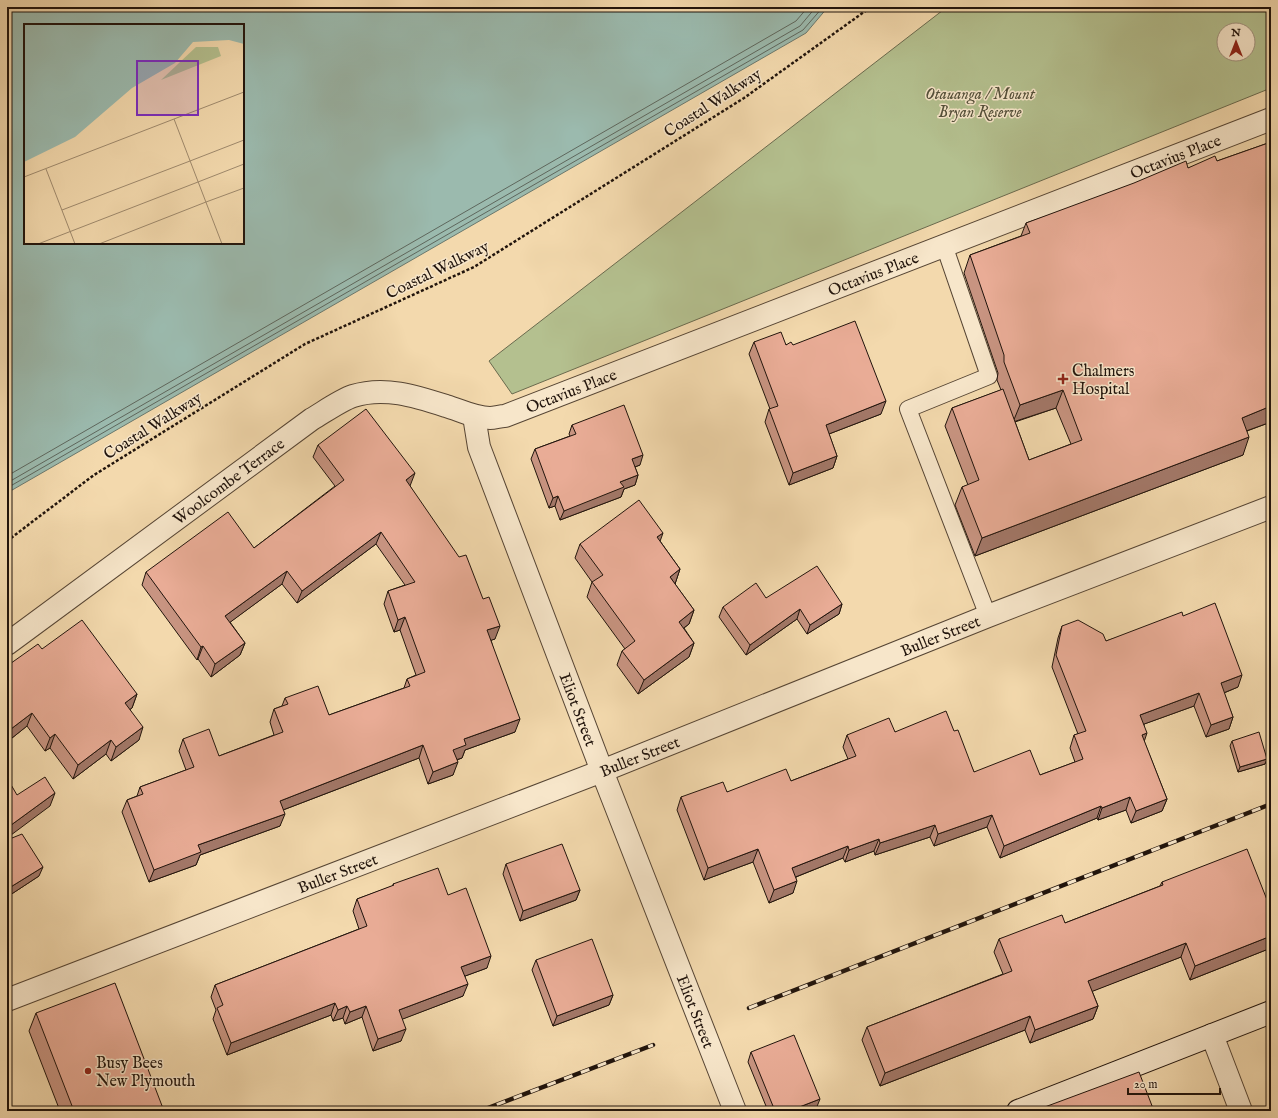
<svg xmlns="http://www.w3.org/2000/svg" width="1278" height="1118" font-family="'IM FELL English',serif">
<rect width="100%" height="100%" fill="#f3d9ad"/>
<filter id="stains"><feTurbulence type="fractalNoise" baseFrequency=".005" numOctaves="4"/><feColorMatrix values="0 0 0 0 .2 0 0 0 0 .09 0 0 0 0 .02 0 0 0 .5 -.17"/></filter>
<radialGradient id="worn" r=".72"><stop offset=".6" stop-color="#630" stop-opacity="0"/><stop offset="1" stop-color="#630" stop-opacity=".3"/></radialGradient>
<path fill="#b4c08f" stroke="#6a6a4e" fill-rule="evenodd" d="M947,7H1271V88L512,394L489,361ZM1224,30H1248V54H1224Z"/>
<path fill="#9bbaae" stroke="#6a786d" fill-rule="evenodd" d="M7,7H828L806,33L7,493ZM25,25H243V243H25Z"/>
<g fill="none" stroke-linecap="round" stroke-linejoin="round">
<path stroke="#5e675d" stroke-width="1" d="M7,476L796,21L808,7
M7,483L800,26L816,7
M7,488L803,30L823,7"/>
<defs>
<path id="lane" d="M944,245L989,376L908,409L988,616"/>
<g id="street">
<path id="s1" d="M474,416L479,447L602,771L735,1111"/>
<path id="s2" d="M7,644L312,419C324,412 341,400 353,396C384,386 415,396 446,406C460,410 474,418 490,418C495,418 500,416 505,416L1271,119"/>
<path id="s3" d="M7,1000L602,771L988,616L1271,507"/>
<path d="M1212,1035L1241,1111"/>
</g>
<path id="secondary" d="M1018,1111L1271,1012"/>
</defs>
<use href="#lane" stroke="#564534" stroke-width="18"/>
<use href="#street" stroke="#564534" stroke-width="24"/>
<use href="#secondary" stroke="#21140c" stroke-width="24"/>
<path stroke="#21140c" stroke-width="2.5" stroke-dasharray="3 2" stroke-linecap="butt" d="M7,541L94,475L305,344L474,267L744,98L871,7"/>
<use href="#lane" stroke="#f7e6ca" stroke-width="16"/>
<use href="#street" stroke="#f7e6ca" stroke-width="22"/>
<use href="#secondary" stroke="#f7e6ca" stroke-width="22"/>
<defs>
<path id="rail" d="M749,1008L1271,804
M480,1111L653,1045"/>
</defs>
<use href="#rail" stroke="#21140c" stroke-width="4.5"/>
<use href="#rail" stroke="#f7e6ca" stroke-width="3" stroke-dasharray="9" stroke-linecap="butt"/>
</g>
<path fill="#c89481" stroke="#21140c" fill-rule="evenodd" d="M1271,142V422L1247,431L1243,455L975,556L955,505L962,487L968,485L945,426L952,408L1001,390L997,380L998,373L964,273L970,255L1021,236L1026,223L1188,168L1217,161ZM1056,408L1071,444L1029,460L1015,422Z
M754,342L793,345L881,414L829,434L837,456L833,468L789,485L765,422L769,409H770L749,354Z
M572,425L640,465L635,467L638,475L635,485L624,489L621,497L560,520L555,506L549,508L531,459L535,449L570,436L569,434Z
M318,445L410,486L495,639L491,640L515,732L465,750L462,758L457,760L453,775L428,784L419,758L283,810L280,826L200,855L196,865L149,882L122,812L127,800L137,796L140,787L186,770L179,751L183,739L219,756L274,735L270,722L274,709L282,706L285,698L329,715L404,688L407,679L416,675L400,630L394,632L384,604L388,591L405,585L376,544L297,603L282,584L230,622L245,643L240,655L211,677L198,659L197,660L142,585L146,572L254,548L335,486L313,457Z
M660,541L680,569L675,584L694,610L689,624L684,628L694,643L689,657L638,694L617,665L622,651L625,649L587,597L592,582L575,558L580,544Z
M766,598L842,604L839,614L807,634L797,619L746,655L719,617L723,607Z
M1183,616L1238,687L1224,693L1233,717L1229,729L1206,737L1194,706L1144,724V741L1167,799L1162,811L1131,823L1126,810L1098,820L1097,818L1000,858L987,827L934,846L930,837L875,855L874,851L845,862L843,858L796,877L793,893L769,903L753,862L704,880L677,810L681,797L727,792L791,781L848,759L843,747L847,735L895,732L954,731L974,772L1040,775L1075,762L1070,748L1074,735L1078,734L1052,667L1058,638L1062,626L1106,641Z
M42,649L137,694L132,708L130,709L139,740L111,761L106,754L73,779L50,748L45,751L27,726L7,742V666Z
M1232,741L1267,759L1265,764L1238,772L1230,746Z
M7,840L39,876L7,897Z
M506,864L580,890L576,900L520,921L503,874Z
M1162,882L1271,910V948L1190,980L1181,957L1092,991L1098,1006L1093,1019L1030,1043L1025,1030L880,1086L862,1040L867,1027L1003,974L994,952L999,939L1065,923L1160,886Z
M393,884L448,895L487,968L465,976L463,996L402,1019L401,1041L373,1051L362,1017L345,1024L343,1018L333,1021L331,1015L227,1055L213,1019L216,1010L211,997L215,985L359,929L353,911L357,899L393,886Z
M536,960L613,995L609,1005L553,1026L532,970Z
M36,1013L164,1111H60L29,1031Z
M751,1052L816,1109L810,1111H768L748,1062Z"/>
<path fill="#a37869" stroke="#21140c" d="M1271,203V218L1268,204Z
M1063,390L1056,408L1013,422L1020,405Z
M886,401L881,414L821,437L826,425Z
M1271,406V422L1235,435L1242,418Z
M1249,437L1243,455L975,556L982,538Z
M643,455L640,465L629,469L632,459Z
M837,456L833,468L789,485L793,473Z
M415,473L410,486L401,493L406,480Z
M638,475L635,485L624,489L621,497L560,520L564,511L620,482Z
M558,496L555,506L549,508L553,498Z
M381,532L376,544L297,603L302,591Z
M663,533L658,547L657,537Z
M680,569L675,584L670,577Z
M287,571L282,584L221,629L225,616Z
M842,604L839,614L807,634L810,625Z
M800,609L797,619L746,655L750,645Z
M694,610L689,624L673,636L679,622Z
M405,617L400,630L394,632L398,620Z
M500,626L495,639L483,643L487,630Z
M245,643L240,655L211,677L215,664Z
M694,643L689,657L638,694L644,680Z
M203,646L198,659L197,660L201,647Z
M1242,675L1238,687L1216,696L1221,683Z
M1199,693L1194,706L1136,727L1140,715Z
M137,694L132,708L120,716L125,703Z
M32,713L27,726L7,742V732Z
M1233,717L1229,729L1206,737L1211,725Z
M520,719L515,732L465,750L462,758L449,762L453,750L464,739Z
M143,727L139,740L111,761L116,747Z
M1147,733L1143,745L1142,735Z
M55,734L50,748L45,751L50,738Z
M111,740L106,754L73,779L78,765Z
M423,745L419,758L275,813L280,801Z
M1267,759L1265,764L1238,772L1240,767Z
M458,762L453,775L428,784L433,772Z
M55,793L50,806L7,838V828Z
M1130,797L1126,810L1098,820L1102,808Z
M1167,799L1162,811L1131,823L1136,811Z
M1101,806L1097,818L1000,858L1004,846Z
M285,814L280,826L200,855L196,865L149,882L154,870L198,845Z
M992,815L987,827L934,846L938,834Z
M935,825L930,837L875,855L880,843Z
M879,839L874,851L845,862L849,850Z
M848,846L843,858L788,880L792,868Z
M758,849L753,862L704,880L708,868Z
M43,867L39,876L7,897V894L9,888Z
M797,881L793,893L769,903L774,890Z
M580,890L576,900L520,921L523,911Z
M1271,936V948L1190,980L1195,966Z
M1186,943L1181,957L1083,995L1088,981Z
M491,956L487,968L457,979L461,967Z
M468,984L463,996L395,1022L399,1010Z
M613,995L609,1005L553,1026L557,1016Z
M335,1003L331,1015L227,1055L231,1043Z
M347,1006L343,1018L333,1021L338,1010Z
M366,1006L362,1017L345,1024L350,1012Z
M1098,1006L1093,1019L1030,1043L1035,1030Z
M1030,1016L1025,1030L880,1086L885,1073Z
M406,1029L401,1041L373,1051L378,1039Z
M820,1099L816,1109L810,1111H789Z"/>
<path fill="#e9ac96" stroke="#21140c" d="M1271,142V203L1268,204L1271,211V406L1242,418L1249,437L982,538L962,487L979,480L952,408L1003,389L1029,460L1082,440L1063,390L1020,405L1004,362V355L970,255L1030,233L1026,223L1134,183L1186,161L1188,168L1215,156L1217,161Z
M855,321L886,401L826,425L837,456L793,473L769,409L778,406L754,342L781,332L786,345L791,342L793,345Z
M624,405L643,455L632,459L638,475L620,482L624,487L564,511L558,496L553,498L535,449L576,434L572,425Z
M366,409L415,473L406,480L459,557L466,555L483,599L489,597L500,626L487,630L520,719L464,739L466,745L453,750L458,762L433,772L423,745L280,801L285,814L198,845L201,852L154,870L127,800L143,794L140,787L194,767L183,739L209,729L219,756L283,732L274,709L288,704L285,698L318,686L329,715L410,686L407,679L425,672L405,617L398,620L388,591L415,582L381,532L302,591L287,571L225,616L245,643L215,664L203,646L201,647L146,572L228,512L254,548L344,480L318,445Z
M639,500L663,533L657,537L680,569L670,577L694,610L679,622L694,643L644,680L622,651L635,641L592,582L603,575L580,544Z
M817,566L842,604L810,625L800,609L750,645L723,607L756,583L766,598Z
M1215,603L1242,675L1221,683L1233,717L1211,725L1199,693L1140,715L1147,733L1142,735L1167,799L1136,811L1130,797L1102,808L1101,806L1004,846L992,815L938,834L935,825L880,843L879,839L849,850L848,846L792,868L797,881L774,890L758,849L708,868L681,797L723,782L727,792L786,769L791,781L856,756L847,735L889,718L895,732L946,711L954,731L958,730L974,772L1030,750L1040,775L1083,759L1074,735L1086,731L1056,655L1062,626L1078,620L1103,634L1106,641L1182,612L1183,616Z
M82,620L137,694L125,703L143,727L116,747L111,740L78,765L55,734L50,738L32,713L7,732V696H11L7,690V666L38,644L42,649Z
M1259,732L1267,759L1240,767L1232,741Z
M7,777L11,782L10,783L17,795L45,777L55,793L7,828Z
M22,834L43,867L9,888L7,885V840Z
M562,844L580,890L523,911L506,864Z
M1247,849L1271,910V936L1195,966L1186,943L1088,981L1098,1006L1035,1030L1030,1016L885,1073L867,1027L1012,971L999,939L1062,915L1065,923L1163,885L1162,882Z
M438,868L448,895L466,888L491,956L461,967L468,984L399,1010L406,1029L378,1039L366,1006L350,1012L347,1006L338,1010L335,1003L231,1043L217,1008L223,1005L215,985L367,926L357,899L394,885L393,884Z
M592,939L613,995L557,1016L536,960Z
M115,983L164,1111H74L36,1013Z
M794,1035L820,1099L789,1111H775L751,1052Z
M1139,1072L1154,1111H1034Z"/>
<g fill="#8f2418" stroke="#f7e6ca" stroke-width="1.5">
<path d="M1061 373h4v4h4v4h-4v4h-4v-4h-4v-4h4z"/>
<circle cx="88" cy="1071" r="4"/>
</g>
<g text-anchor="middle" stroke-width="3" stroke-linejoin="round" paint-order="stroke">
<g font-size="16" font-style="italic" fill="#54503a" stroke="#f7e6ca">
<text x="980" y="99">Otauanga / Mount<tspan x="980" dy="18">Bryan Reserve</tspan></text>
</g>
<g font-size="16" fill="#21140c" stroke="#f7e6ca">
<text transform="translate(712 102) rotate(-33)" y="6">Coastal Walkway</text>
<text dy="6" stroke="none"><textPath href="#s2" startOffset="1301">Octavius Place</textPath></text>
<text transform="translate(437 269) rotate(-26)" y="6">Coastal Walkway</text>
<text dy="6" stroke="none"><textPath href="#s2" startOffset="977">Octavius Place</textPath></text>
<text dy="6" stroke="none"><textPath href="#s2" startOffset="653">Octavius Place</textPath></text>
<text transform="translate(152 425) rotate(-32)" y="6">Coastal Walkway</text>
<text dy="6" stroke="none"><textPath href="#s2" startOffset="275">Woolcombe Terrace</textPath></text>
<text dy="6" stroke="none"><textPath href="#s3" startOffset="1002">Buller Street</textPath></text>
<text dy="6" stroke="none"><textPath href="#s1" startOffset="312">Eliot Street</textPath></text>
<text dy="6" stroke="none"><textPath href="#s3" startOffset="678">Buller Street</textPath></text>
<text dy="6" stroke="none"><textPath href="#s3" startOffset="354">Buller Street</textPath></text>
<text dy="6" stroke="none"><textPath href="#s1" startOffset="636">Eliot Street</textPath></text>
</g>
<g font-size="16" fill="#21140c" stroke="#f7e6ca" text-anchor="start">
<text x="1072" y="376">Chalmers<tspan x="1072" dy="18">Hospital</tspan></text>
<text x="96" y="1068">Busy Bees<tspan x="96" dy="18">New Plymouth</tspan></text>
</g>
</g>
<g transform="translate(24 24)">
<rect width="220" height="220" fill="#f3d9ad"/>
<path d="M172,23H194L197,32L137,56Z" fill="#b4c08f"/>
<path d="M0,0H220V20L205,16L169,18L151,39L108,64L51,113L0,138Z" fill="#9bbaae"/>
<path fill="none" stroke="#9f8a6d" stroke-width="1" d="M150,95L220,68M166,137L220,116M22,145L51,220M0,153L150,95L198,220M174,158L220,140M182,178L220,164M38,186L166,137M14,220L174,158M75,220L182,178"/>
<path fill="#7b2cbf" fill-opacity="0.15" stroke="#7b2cbf" stroke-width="2" d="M113,37H174V91H113Z"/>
<rect width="220" height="220" fill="none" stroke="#21140c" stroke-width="2"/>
</g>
<rect width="1278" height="1118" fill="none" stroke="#f3d9ad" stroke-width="24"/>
<rect x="8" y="8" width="1262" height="1102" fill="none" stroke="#21140c" stroke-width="2"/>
<rect x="12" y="12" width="1254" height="1094" fill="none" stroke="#21140c"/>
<g transform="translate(1236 42)"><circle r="19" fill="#f7e6ca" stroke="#a1927e"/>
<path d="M0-3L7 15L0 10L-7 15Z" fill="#8f2418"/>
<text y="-6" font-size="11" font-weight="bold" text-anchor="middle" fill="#21140c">N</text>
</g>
<path d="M1128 1088v6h92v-6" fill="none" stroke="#21140c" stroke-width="2"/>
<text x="1134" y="1088" font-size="12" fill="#21140c" stroke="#f7e6ca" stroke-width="3" paint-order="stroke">20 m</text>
<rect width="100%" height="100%" filter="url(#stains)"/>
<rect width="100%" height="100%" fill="url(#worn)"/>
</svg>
